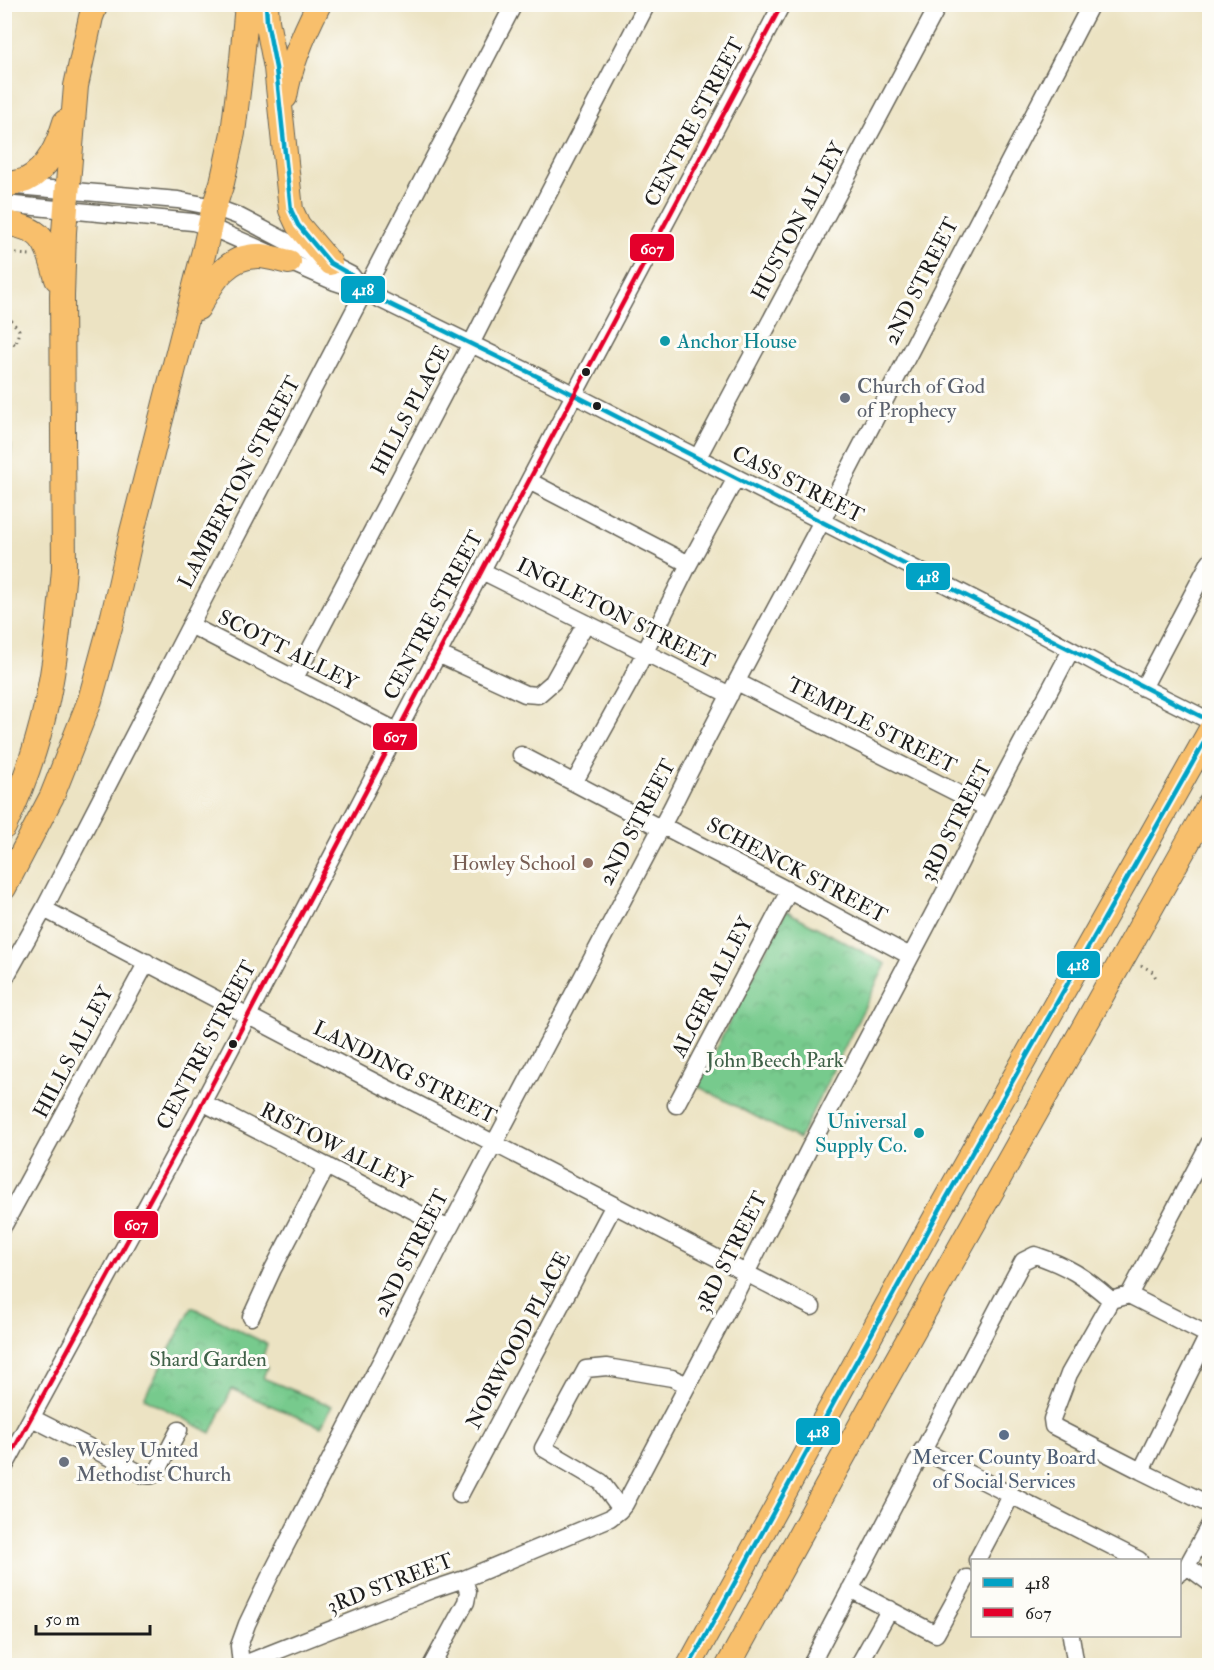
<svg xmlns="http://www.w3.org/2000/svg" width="1214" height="1670" font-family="'IM FELL Double Pica',serif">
<defs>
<pattern id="park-crowns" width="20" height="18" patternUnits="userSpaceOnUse" patternTransform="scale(1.5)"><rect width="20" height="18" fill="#77ca8d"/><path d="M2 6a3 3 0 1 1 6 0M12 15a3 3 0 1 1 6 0" fill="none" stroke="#66ad79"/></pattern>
</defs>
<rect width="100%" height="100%" fill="#fdfcf7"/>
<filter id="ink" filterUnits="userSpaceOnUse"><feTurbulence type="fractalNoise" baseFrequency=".0167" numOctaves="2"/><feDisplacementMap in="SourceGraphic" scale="12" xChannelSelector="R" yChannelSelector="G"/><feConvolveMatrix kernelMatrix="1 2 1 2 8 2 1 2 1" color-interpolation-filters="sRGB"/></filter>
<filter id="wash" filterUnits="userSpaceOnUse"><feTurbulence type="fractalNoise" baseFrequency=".008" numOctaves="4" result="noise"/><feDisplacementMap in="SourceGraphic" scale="24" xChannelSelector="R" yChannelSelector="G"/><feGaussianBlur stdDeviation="1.35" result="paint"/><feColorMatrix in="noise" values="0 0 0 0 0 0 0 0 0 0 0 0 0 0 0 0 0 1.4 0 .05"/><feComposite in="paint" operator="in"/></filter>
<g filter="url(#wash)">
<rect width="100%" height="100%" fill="#ece3c3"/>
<path fill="url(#park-crowns)" stroke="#4a7354" stroke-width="1.5" d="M786,911L886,964L799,1139L697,1086Z
M192,1307L267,1344L261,1362L267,1367L263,1378L332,1406L321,1427L232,1389L211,1433L144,1398Z"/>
<path fill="#77ca8d" stroke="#4a7354" stroke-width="1.5" d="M5,445H11L5,555L6,594L5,600Z"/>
</g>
<g filter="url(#ink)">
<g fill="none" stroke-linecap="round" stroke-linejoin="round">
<defs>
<path id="minor" d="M16,186L178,200L214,207L238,216L351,275L365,292
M4,204L193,222L210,227L335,282L365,292L557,386L1029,627L1120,676L1210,721
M697,459L939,4
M529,481L689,564
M482,571L730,695
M190,625L397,731
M438,654L525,694L538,695L553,682L586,623
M295,678L449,384L471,344L507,273L647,4
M737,682L987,808
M1143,688L1210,561
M521,755L660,828
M574,783L631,680L689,564L736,478
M661,825L789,891L910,956
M44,909L367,1078L812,1307
M4,980L44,909L198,610L514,4
M202,1102L449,1229
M676,1105L789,891
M4,1225L147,962
M1129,1295L1210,1142
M1111,1300L1069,1374L1052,1419L1053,1426L1141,1471
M251,1317L273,1269L327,1166
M32,1418L144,1475C150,1476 153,1476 157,1472L179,1430
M922,1450L1139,1560
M4,1468L196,1115L574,395L782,4
M460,1495L614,1205
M621,1509L601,1482L543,1448L586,1369L607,1367L672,1378L688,1385
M977,1560L1011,1496
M1187,1566L1210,1583
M1180,1573L1187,1566L1210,1524
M850,1589L936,1634L967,1578
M1071,1636L1076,1666
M241,1665L239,1646L247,1624L269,1578L449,1229L672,807C720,710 772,616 822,521C912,349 1000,176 1091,4
M239,1666L431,1590L464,1579L610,1518L619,1511L625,1504L732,1301L810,1147L960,863L987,808L1071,650
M431,1666L466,1602L468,1592L464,1579
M810,1666L1002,1300L1023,1261L1035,1255C1068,1266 1085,1277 1111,1300L1129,1295L1208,1335L1141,1471L1210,1505
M858,1666L890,1609"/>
<path id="highway" d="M266,4L267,21L276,68L291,210L298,225L330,263
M285,97C290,65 304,33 319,4
M7,185C13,183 20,182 26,180C48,169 58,145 65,122
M4,223C46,229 46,242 57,279
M198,308C212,283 227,254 261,256C270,257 280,260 289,262
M4,827C22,789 37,747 46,706C56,661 60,614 64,569L62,296L64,232L76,86L91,17L96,4
M4,888L52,796L90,700L113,616L132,532L205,247L214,207L222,183L233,133L242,59L247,4
M689,1666L939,1211L1210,731
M728,1666L876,1397L1210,803"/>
</defs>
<use href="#minor" stroke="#656256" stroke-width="19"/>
<use href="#highway" stroke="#656256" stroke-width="26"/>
<path stroke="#656256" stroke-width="3" stroke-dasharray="1.5 4.5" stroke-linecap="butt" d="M4,253L30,255
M4,336L16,345L19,330L10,319
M1141,965L1153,972L1157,980"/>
<use href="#minor" stroke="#fff" stroke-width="16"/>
<use href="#highway" stroke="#f8bf6c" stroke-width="24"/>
<defs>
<path id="bus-1" d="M266,4L267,21L276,68L291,210L298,225L330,263L351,275L365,292L557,386L1210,721
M689,1666L939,1211L1210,732"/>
<path id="bus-2" d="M4,1467L196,1115L574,395L782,4"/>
</defs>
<use href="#bus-1" stroke="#fdfcf7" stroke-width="9"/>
<use href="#bus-2" stroke="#fdfcf7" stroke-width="9"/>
<use href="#bus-1" stroke="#01a2c5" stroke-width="4.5"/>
<use href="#bus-2" stroke="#e4002b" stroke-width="4.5"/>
</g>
</g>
<g fill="#0f9aa8" stroke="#fdfcf7" stroke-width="2">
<circle cx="665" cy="341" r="6"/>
<circle cx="919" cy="1133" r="6"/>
</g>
<g fill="#1c1c1c" stroke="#fdfcf7" stroke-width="2">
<circle cx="586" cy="372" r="5"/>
<circle cx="597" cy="406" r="5"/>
<circle cx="233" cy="1044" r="5"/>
</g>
<g fill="#6b7280" stroke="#fdfcf7" stroke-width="2">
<circle cx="845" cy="398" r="6"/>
<circle cx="64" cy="1462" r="6"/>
</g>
<circle fill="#8d6e63" stroke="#fdfcf7" stroke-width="2" cx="588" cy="863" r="6"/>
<circle fill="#5c6f8a" stroke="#fdfcf7" stroke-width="2" cx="1004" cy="1435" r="6"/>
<g text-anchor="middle" stroke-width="6" stroke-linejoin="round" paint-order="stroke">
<g font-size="21" fill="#1c1c1c" stroke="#fdfcf7">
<text transform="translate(694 122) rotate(-62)" y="7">CENTRE STREET</text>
<text transform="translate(798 221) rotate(-62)" y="7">HUSTON ALLEY</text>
<text transform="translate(921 281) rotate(-63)" y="7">2ND STREET</text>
<text transform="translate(410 410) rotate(-62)" y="7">HILLS PLACE</text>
<text transform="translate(239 482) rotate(-62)" y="7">LAMBERTON STREET</text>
<text transform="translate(798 484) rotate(27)" y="7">CASS STREET</text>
<text transform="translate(616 613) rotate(27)" y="7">INGLETON STREET</text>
<text transform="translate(433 615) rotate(-62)" y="7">CENTRE STREET</text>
<text transform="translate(288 650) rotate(27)" y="7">SCOTT ALLEY</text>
<text transform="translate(872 725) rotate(27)" y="7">TEMPLE STREET</text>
<text transform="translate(956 821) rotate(-63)" y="7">3RD STREET</text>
<text transform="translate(637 822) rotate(-62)" y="7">2ND STREET</text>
<text transform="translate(797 870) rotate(28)" y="7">SCHENCK STREET</text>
<text transform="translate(712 987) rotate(-63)" y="7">ALGER ALLEY</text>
<text transform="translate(206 1045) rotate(-62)" y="7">CENTRE STREET</text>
<text transform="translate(73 1052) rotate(-62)" y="7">HILLS ALLEY</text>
<text transform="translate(405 1072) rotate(27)" y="7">LANDING STREET</text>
<text transform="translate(336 1146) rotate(27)" y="7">RISTOW ALLEY</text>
<text transform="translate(731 1252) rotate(-63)" y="7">3RD STREET</text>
<text transform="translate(411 1253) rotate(-63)" y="7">2ND STREET</text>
<text transform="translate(518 1340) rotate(-62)" y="7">NORWOOD PLACE</text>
<text transform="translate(390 1583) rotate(-21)" y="7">3RD STREET</text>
</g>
<g font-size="21" fill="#0d838f" stroke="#fdfcf7" text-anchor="start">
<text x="677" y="348">Anchor House</text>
<text x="907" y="1128" text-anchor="end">Universal<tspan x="907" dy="24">Supply Co.</tspan></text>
</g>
<g font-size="21" fill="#5b616d" stroke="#fdfcf7" text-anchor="start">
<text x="857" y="393">Church of God<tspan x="857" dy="24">of Prophecy</tspan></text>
<text x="76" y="1457">Wesley United<tspan x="76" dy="24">Methodist Church</tspan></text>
</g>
<g font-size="21" fill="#785e54" stroke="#fdfcf7" text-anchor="end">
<text x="576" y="870">Howley School</text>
</g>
<g font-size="21" fill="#406249" stroke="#fdfcf7">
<text x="775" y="1067">John Beech Park</text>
<text x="208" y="1366">Shard Garden</text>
</g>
<g font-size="21" fill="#4e5e75" stroke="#fdfcf7">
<text x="1004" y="1464">Mercer County Board<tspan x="1004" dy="24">of Social Services</tspan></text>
</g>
</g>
<g stroke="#fdfcf7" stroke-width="2">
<rect x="629" y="233" width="46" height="29" rx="6" fill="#e4002b"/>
<rect x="340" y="275" width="46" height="29" rx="6" fill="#01a2c5"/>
<rect x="905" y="562" width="46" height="29" rx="6" fill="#01a2c5"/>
<rect x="372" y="722" width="46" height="29" rx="6" fill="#e4002b"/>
<rect x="1056" y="950" width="45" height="29" rx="6" fill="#01a2c5"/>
<rect x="113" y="1210" width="46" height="29" rx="6" fill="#e4002b"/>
<rect x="795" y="1417" width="46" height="29" rx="6" fill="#01a2c5"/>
</g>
<g font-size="16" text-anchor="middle" font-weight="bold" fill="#fff">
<text x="652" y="254">607</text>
<text x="363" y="295">418</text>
<text x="928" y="582">418</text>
<text x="395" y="742">607</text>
<text x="1078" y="970">418</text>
<text x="136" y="1230">607</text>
<text x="818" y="1437">418</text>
</g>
<rect width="1214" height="1670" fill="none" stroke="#fdfcf7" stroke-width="24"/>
<rect x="971" y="1559" width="210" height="78" fill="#fdfcf7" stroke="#a3a29f" stroke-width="1.5"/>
<rect x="983" y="1578" width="30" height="9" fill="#01a2c5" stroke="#a3a29f" stroke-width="1.5"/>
<text x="1025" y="1589" font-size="18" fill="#1c1c1c">418</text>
<rect x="983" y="1608" width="30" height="9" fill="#e4002b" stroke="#a3a29f" stroke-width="1.5"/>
<text x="1025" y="1619" font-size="18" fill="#1c1c1c">607</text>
<path d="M36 1625v9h114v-9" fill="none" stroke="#1c1c1c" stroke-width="3"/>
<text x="45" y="1625" font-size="18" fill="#1c1c1c" stroke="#fdfcf7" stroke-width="4.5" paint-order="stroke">50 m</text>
</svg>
